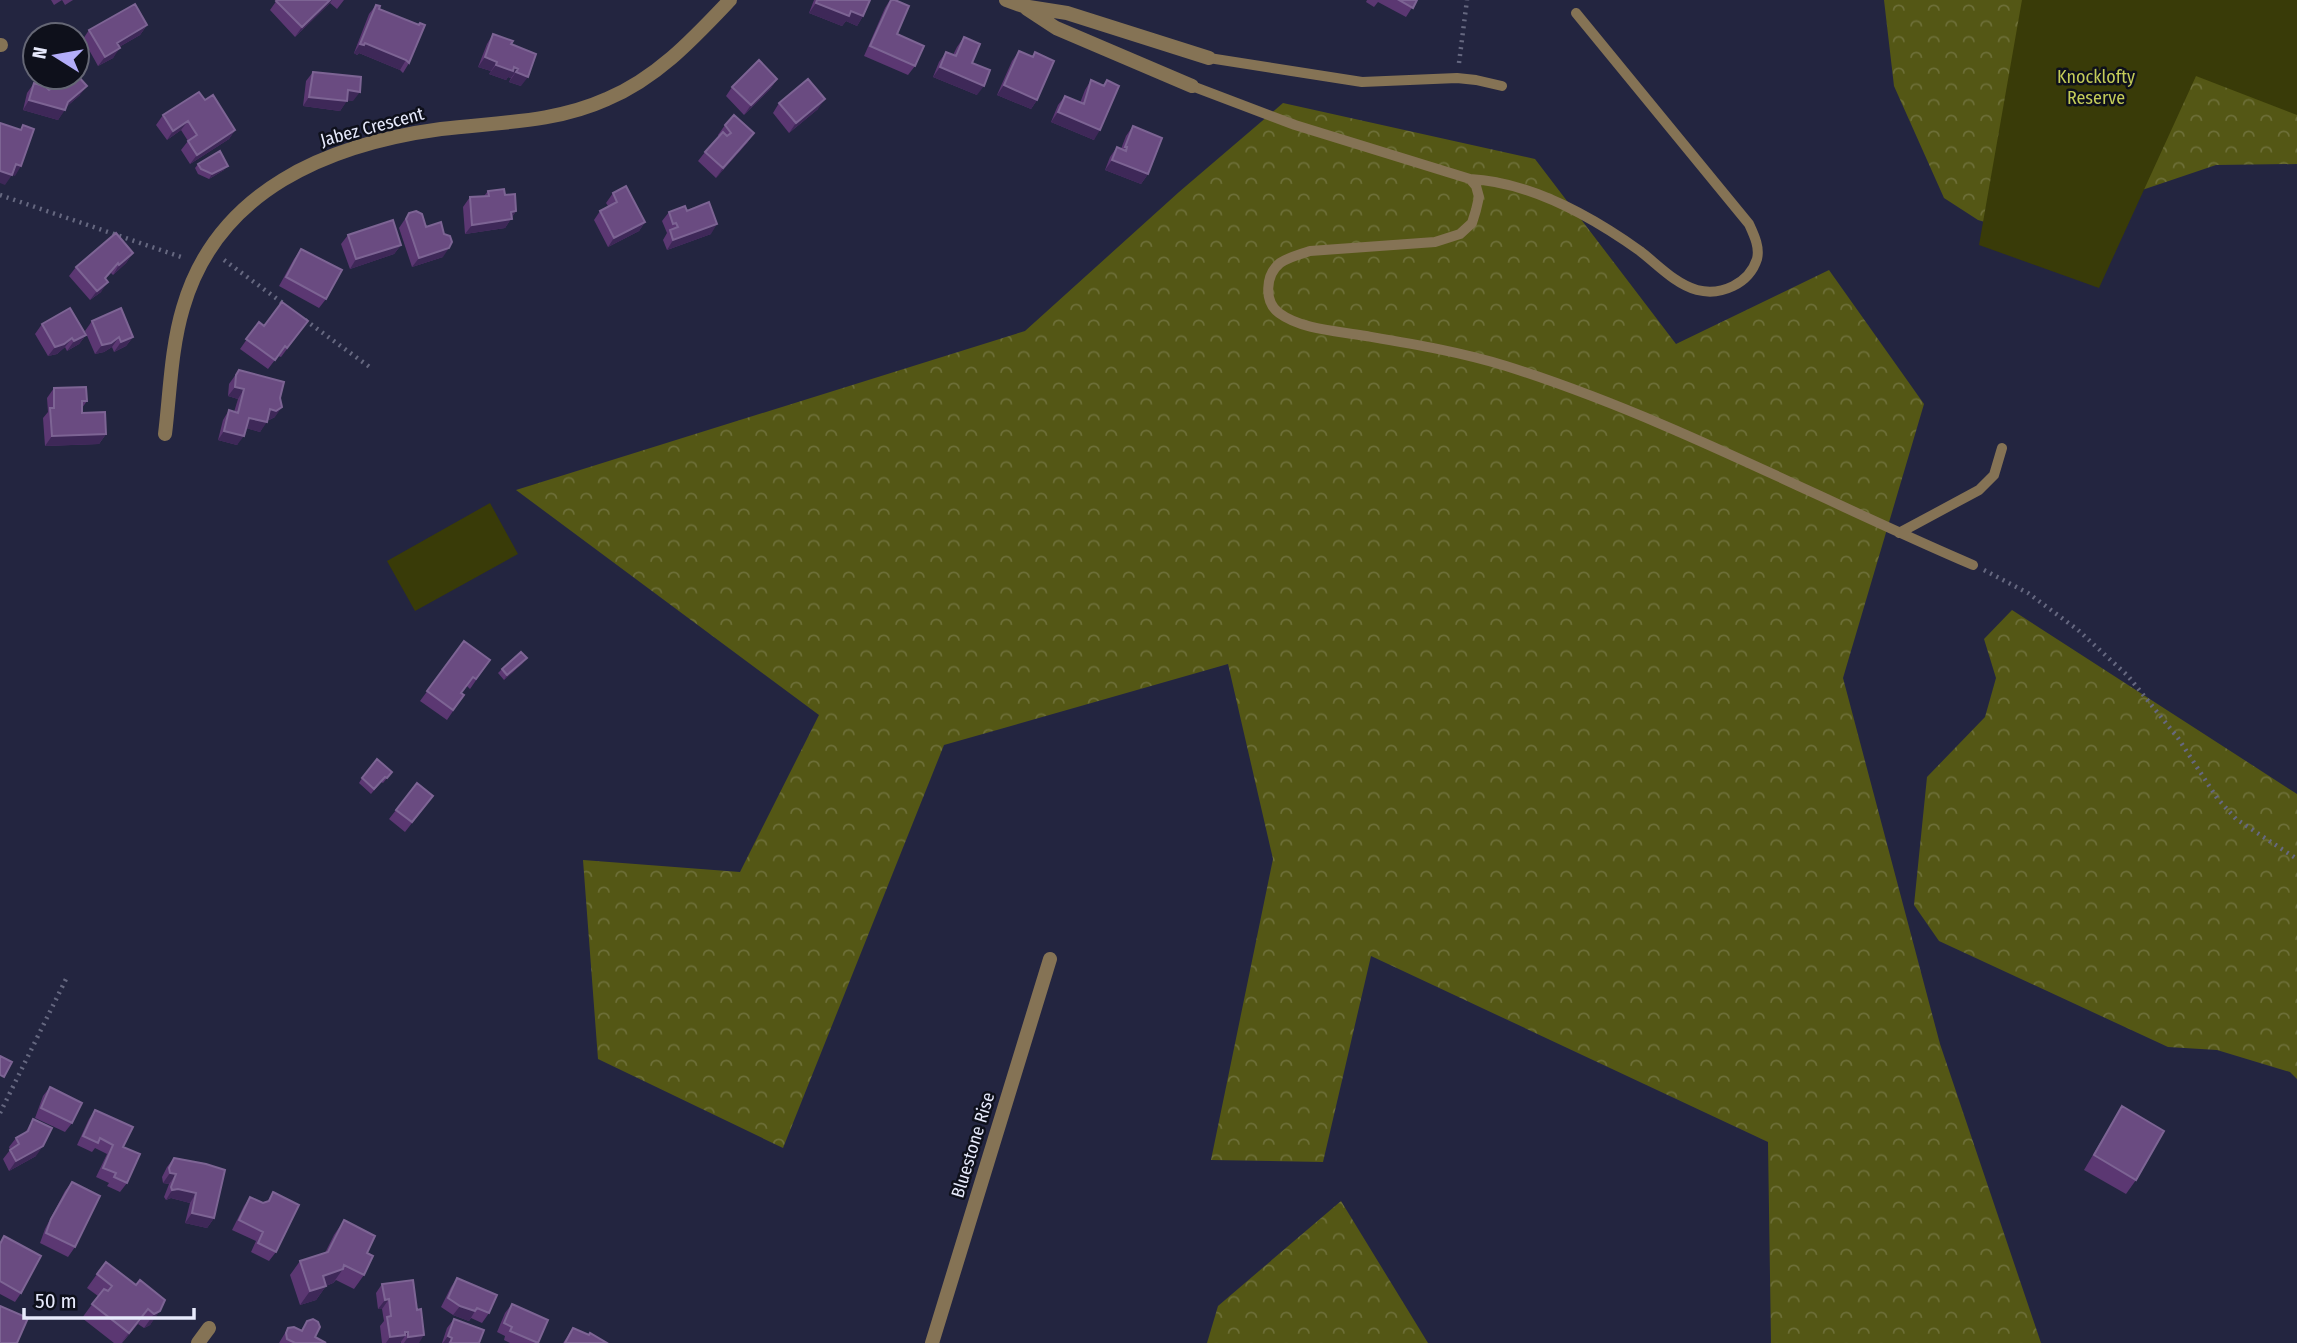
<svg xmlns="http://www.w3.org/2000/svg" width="2297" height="1343" font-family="'Fira Sans Condensed',sans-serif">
<defs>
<pattern id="forest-crowns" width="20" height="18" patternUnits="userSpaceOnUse" patternTransform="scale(1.75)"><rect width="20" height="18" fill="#545715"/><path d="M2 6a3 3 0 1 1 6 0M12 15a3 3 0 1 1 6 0" fill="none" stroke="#6d6f38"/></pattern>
</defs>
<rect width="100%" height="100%" fill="#232540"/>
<path fill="url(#forest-crowns)" d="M1884,0H2297V164L2216,165L2018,232L1978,220L1944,198L1894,86Z
M1283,103L1535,159L1676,344L1829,270L1924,404L1843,678L1940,1044L2041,1343H1771L1768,1142L1371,956L1323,1162L1211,1160L1273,859L1228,664L944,745L783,1148L598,1059L583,860L740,872L819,715L516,490L1025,331L1179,192Z
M2012,610L2297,794V1079L2290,1072L2217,1050L2168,1047L1939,941L1914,905L1927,777L1985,717L1996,678L1984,639Z
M1341,1201L1428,1343H1207L1218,1306Z"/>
<path fill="#393b08" d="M2022,0H2297V115L2196,76L2099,288L1979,245Z
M490,503L518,554L415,611L387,561Z"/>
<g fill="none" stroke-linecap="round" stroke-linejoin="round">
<path stroke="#666880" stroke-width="4.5" stroke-dasharray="2 5" stroke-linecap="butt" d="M1459,63L1467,0
M0,195L184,258
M224,260L284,304
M305,320L371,368
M1984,570L2028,593L2078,630L2128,676L2178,738L2217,798L2236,819L2297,859
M0,1113L67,977"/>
<path stroke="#857355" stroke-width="10" d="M1209,58L1362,82L1457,78L1476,80L1502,86
M1192,86L1295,125L1470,179L1476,186L1479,197L1476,210L1472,223L1460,234L1435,242L1310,251C1300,254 1289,257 1280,263C1265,275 1264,302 1279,313C1302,330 1339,331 1366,336C1413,344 1461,352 1506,366C1668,417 1818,499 1973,565
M1470,179C1531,182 1591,216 1640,251C1657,264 1675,284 1697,290C1721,296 1749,284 1757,259C1760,247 1754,235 1749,224L1576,13
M1899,533L1979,490L1994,475L2002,448"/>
<path stroke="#857355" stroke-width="14" d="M1006,0L1023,6L1067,13L1209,58
M1027,9L1056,28L1192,86
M0,45H1
M165,434C170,393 171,348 183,308C217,190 329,144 441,129C498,122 554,123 607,99C657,78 693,39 730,0
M198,1343L209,1328
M932,1343L1050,959"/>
</g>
<path fill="#5b3772" d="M51,0H73L65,5L62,0L54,5Z
M277,0H344L337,9L330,3L295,37L270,10Z
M814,0H870L863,16L857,26L846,21L842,26L809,13Z
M890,0L897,34L915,66L908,75L864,56L885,8Z
M1367,0H1417L1406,17L1378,2L1374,7L1366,2Z
M376,5L379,9L419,25L409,63L403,73L400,70L359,53L357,55L354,53L369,14Z
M147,25L140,35L119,47L113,58L98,66L83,39L89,30Z
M493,34L511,44L521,86L509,82L511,78L508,77L506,80L489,74L491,71L478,67L487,44Z
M964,37L977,95L933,77L939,62L946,52L953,55L957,47Z
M1019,51L1032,57L1035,52L1037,100L1031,109L997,95L1012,61Z
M313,72L353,101L347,100L340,111L303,106L306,81Z
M777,79L771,88L744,115L726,96L732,87Z
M1091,80L1103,85L1107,80L1094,140L1051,122L1058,105L1065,96L1080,103L1085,90Z
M34,83L46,88L49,84L80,95L66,107L58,120L23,110L27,93Z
M205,100L235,130L229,139L190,164L181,150L188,141L181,130L167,140L156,125L163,115Z
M779,103L818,109L789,133L773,113Z
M725,125L754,133L747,143L716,178L698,161L705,152L719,137L718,135Z
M1133,126L1148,174L1141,184L1105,170L1110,157L1117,147L1121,149L1126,136Z
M198,164L224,170L209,179L198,174L195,168Z
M488,191L505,195L516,211L505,228L465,234L463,207L470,197L484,196Z
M613,193L645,222L639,231L608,247L594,220L600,211L608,206L606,203Z
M687,211L711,234L667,250L663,240L667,233L662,221L669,212Z
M409,213L426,227L443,257L412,267L399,228Z
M348,235L401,245L394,254L350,269L341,244Z
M301,249L326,299L319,308L279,286L294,259Z
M133,253L126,263L113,275L111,273L105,279L101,292L90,300L69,276L76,267Z
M92,321L133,337L126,346L114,352L112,347L104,352L95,354L85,331Z
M308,321L281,357L278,356L268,369L240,349L259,322L264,326Z
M42,324L86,335L79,344L67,351L65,347L57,354L48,356L35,334Z
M239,370L275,417L269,420H267L260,432L246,428L237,445L218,440L223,420L229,410L234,412L238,399L228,396L229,384Z
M54,388L87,401L82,408V413L106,434L99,444L45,446L43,418L48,412L47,398Z
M464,641L490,660L470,689L467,686L461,693L464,695L447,720L420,701Z
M523,663L504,680L498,673L502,669Z
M392,772L383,783L381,782L371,794L359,783L362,778Z
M433,796L405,832L389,819L396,810Z
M50,1087L72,1123L65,1132L35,1118L43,1096Z
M2122,1106L2136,1180L2126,1194L2084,1170L2113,1121Z
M95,1110L123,1147L127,1183L120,1192L107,1186L109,1183L96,1177L107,1154L95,1148L92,1152L77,1145L89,1119Z
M33,1119L36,1156L9,1171L3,1159L10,1150L9,1147L16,1138L25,1133Z
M174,1158L214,1218L207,1228L185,1223L190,1203L171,1198L166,1200L164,1197L169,1184L163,1183L162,1177L167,1167Z
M72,1182L75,1247L68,1257L40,1243L45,1229L65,1191Z
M273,1192L276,1252L269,1261L251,1252L256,1241L232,1230L244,1206L250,1197L263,1203L267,1202Z
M344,1220L367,1253L364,1275L354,1289L336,1280L333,1283L326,1286L316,1300L300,1305L290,1275L300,1261L325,1253L334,1235Z
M4,1236L21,1293L15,1302L0,1294V1242Z
M97,1274L136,1285L165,1300L150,1325L144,1328L138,1324L122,1343H114L82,1318L98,1296L87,1288Z
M457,1278L489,1313L482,1323L471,1318L469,1321L453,1315L441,1307L451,1287Z
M382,1284L419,1343H401V1341L400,1343H382L380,1326L384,1321L382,1309H378L376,1293Z
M512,1304L538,1343H510L504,1340L505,1336L497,1332L505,1313Z
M454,1319L479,1343H442L447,1328Z
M307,1321L315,1337L326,1343H279L288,1328L301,1330Z
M573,1328L588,1335L607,1343H563Z"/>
<path fill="#3e2858" d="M330,0H332L330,3L295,37L302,27Z
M816,3L851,11L863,16L857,26L846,21L842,26L809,13Z
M147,25L140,35L110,52L117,43Z
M365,43L406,60L400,70L359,53L357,55L354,53L360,44Z
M120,48L113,58L98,66L105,57Z
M485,57L497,62L491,71L478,67Z
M496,65L518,69L511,78L508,77L506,80L489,74Z
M940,67L984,86L977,95L933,77Z
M516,72L528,77L521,86L509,82Z
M777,79L771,88L744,115L751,105Z
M1004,85L1037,100L1031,109L997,95Z
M87,86L80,95L63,110H65L58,120L23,110L29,100L68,102Z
M348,90L360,92L353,101L341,100Z
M309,97L347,101L340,111L303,106Z
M825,99L818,109L789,133L796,123Z
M1058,112L1100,130L1094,140L1051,122Z
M188,121L181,130L167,140L173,131Z
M235,130L229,139L190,164L197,155Z
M754,133L747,143L716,178L723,168Z
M1112,160L1148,174L1141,184L1105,170Z
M16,164L21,166L15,176L9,174Z
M228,166L224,170L209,179L212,174Z
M0,171L12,175L5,185L0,183Z
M516,211L505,228L465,234L472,225L511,212Z
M645,222L639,231L608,247L614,238Z
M717,224L711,234L667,250L673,240Z
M401,245L394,254L350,269L356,259Z
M449,248L443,257L412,267L419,258Z
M133,253L126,263L113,275L119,265Z
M108,282L101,292L90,300L97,291Z
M86,335L79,344L67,351L74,341Z
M119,337L112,347L104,352L95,354L102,345Z
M133,337L126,346L114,352L121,342Z
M72,338L65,347L57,354L48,356L55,347Z
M235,387L244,389L238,399L228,396Z
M282,407L275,417L269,420L263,419L270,409Z
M249,418L267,422L260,432L242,427Z
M224,431L244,436L237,445L218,440Z
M106,434L99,444L45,446L52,436Z
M527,658L523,663L504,680L507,675Z
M43,1146L36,1156L9,1171L16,1161Z
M170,1173L176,1174L169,1184L163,1183Z
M178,1189L196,1193L190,1203L171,1198L166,1200L172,1190Z
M192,1213L214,1218L207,1228L185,1223Z
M343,1269L333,1283L326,1286L316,1300L300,1305L310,1291L323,1276Z
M389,1299L382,1309H378L385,1300Z
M460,1306L475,1311L469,1321L453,1315Z
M148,1309L138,1324L121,1343L129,1333Z
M160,1311L150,1325L144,1328L154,1314Z
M405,1332H408L400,1343H386L390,1337Z
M424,1335L419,1343H404L408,1337Z
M448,1336L452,1338L448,1343H443Z"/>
<path fill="#6a4b81" stroke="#7d6494" stroke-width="2" d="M277,0H330L302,27L276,1Z
M817,0H870L863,16L851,11L849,16L816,3Z
M891,0H895L909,6L897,34L924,46L915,66L870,46Z
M1399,0H1417L1413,8Z
M135,4L147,25L117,43L120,48L105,57L89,30Z
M376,5L380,6L379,9L419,25L420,23L425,25L409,63L406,60L365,43L364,45L360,44Z
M493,34L513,41L511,44L536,54L528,77L516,72L518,69L514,67L513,71L496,65L497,62L485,57Z
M964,37L980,44L972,63L990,70L984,86L940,67L946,52L956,56Z
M1019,51L1033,57L1035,52L1054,61L1037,100L1004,85Z
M759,60L777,79L751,105L732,87Z
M313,72L361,77L360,92L348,90L347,101L309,97Z
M77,75L87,86L68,102L65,110L29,100L34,83L46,87L49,90L52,88L49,84L57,77H77Z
M808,79L825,99L796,123L779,103Z
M1091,80L1104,86L1107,80L1119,86L1100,130L1058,112L1065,96L1084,104Z
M199,92L205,100L213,95L235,130L197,155L188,141L197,135L188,121L173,131L163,115Z
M734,115L754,133L723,168L705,152L723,132L727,136L731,133L725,125Z
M0,123L21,130L23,125L34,129L21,166L16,164L12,175L0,171Z
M1133,126L1162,138L1148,174L1112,160L1117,147L1126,151L1127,147H1125Z
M220,151L228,166L212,174L201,169L198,164Z
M626,186L645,222L614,238L600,211L617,202L613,193Z
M504,189L505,195L515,194L516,211L511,212L512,219L472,225L470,197L489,196L488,191Z
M709,202L717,224L673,240L670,230L678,227L676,223L673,224L669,212L685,206L687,211Z
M416,211L422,214L426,227L441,222L444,234L450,236L452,242L449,248L419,258L406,219L409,213Z
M393,220L401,245L356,259L348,235Z
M116,233L133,253L119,265L118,263L105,278L108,282L97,291L76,267Z
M301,249L342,270L326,299L286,277Z
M282,302L308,321L287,348L285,346L275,360L246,339L259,322L264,326Z
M70,308L86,335L74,341L72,338L64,344L55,347L42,324Z
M121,308L133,337L121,342L119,337L111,343L102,345L92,321Z
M239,370L284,382L280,398L282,407L276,411L270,409L267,422L249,418L244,436L224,431L229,410L238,413L244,389L235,387L236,375Z
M86,387L87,401H82V413L105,412L106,434L52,436L50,408H54V388Z
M464,641L490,660L476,679L473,677L461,693L464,695L453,710L427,691Z
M521,652L527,658L507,675L502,669Z
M377,759L392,772L387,778L385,777L374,789L362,778Z
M417,783L433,796L412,822L396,810Z
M0,1056L12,1062L4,1077L0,1075Z
M50,1087L82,1103L72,1123L41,1108Z
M2122,1106L2164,1131L2136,1180L2094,1155Z
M95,1110L133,1127L123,1147L140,1154L127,1183L114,1177L116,1173L103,1168L113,1145L100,1138L98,1143L83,1136Z
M33,1119L52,1128L43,1146L16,1161L10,1150L19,1144L16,1138L28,1131Z
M174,1158L206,1164L225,1170L214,1218L192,1213L196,1193L178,1189L172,1190L171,1187L176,1174L170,1173L169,1168Z
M72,1182L100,1196L75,1247L46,1233L51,1219Z
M273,1192L299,1205L276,1252L258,1243L263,1232L239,1220L250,1197L263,1203L269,1201Z
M344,1220L375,1236L367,1253L373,1256L364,1275L344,1265L343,1269L323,1276L326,1286L310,1291L300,1261L328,1252Z
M4,1236L41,1256L21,1293L0,1281V1244Z
M106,1262L136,1285L140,1280L165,1300L160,1311L154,1314L148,1309L129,1333L92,1304L104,1289L108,1291L112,1286L97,1274Z
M457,1278L497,1295L489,1313L477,1308L475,1311L460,1306L448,1298Z
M413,1280L417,1310L421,1309L424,1335L408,1337V1332H405V1335L390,1337L387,1317L391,1316L389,1299L385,1300L382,1284Z
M512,1304L548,1320L538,1343L510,1331L512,1327L504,1323Z
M0,1306L28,1318L17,1343H0Z
M313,1319L318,1322L320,1327L315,1337L326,1343H295L287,1339L286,1333L288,1328L294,1327L302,1331L307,1321Z
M454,1319L484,1330L479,1343H450L452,1338L448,1336Z
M573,1328L589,1335L590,1333L607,1343H565Z"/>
<g text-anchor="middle" stroke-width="5" stroke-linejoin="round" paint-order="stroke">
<g font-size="18" fill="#c4cc59" stroke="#0e101b">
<text x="2096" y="83">Knocklofty<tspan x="2096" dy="21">Reserve</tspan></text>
</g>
<g font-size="18" fill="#e7eafc" stroke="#0e101b">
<text transform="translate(372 127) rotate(-15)" y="6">Jabez Crescent</text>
<text transform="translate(973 1145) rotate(-73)" y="6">Bluestone Rise</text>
</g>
</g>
<g transform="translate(56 56) rotate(281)"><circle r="33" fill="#0e101b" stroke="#656775" stroke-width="2"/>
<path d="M0-5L12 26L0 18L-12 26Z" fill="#b3adf9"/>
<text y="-10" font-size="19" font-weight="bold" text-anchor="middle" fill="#e7eafc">N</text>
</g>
<path d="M24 1308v10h170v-10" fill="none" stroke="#e7eafc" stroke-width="3.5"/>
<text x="35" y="1308" font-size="21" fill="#e7eafc" stroke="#0e101b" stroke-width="5" paint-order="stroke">50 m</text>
</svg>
